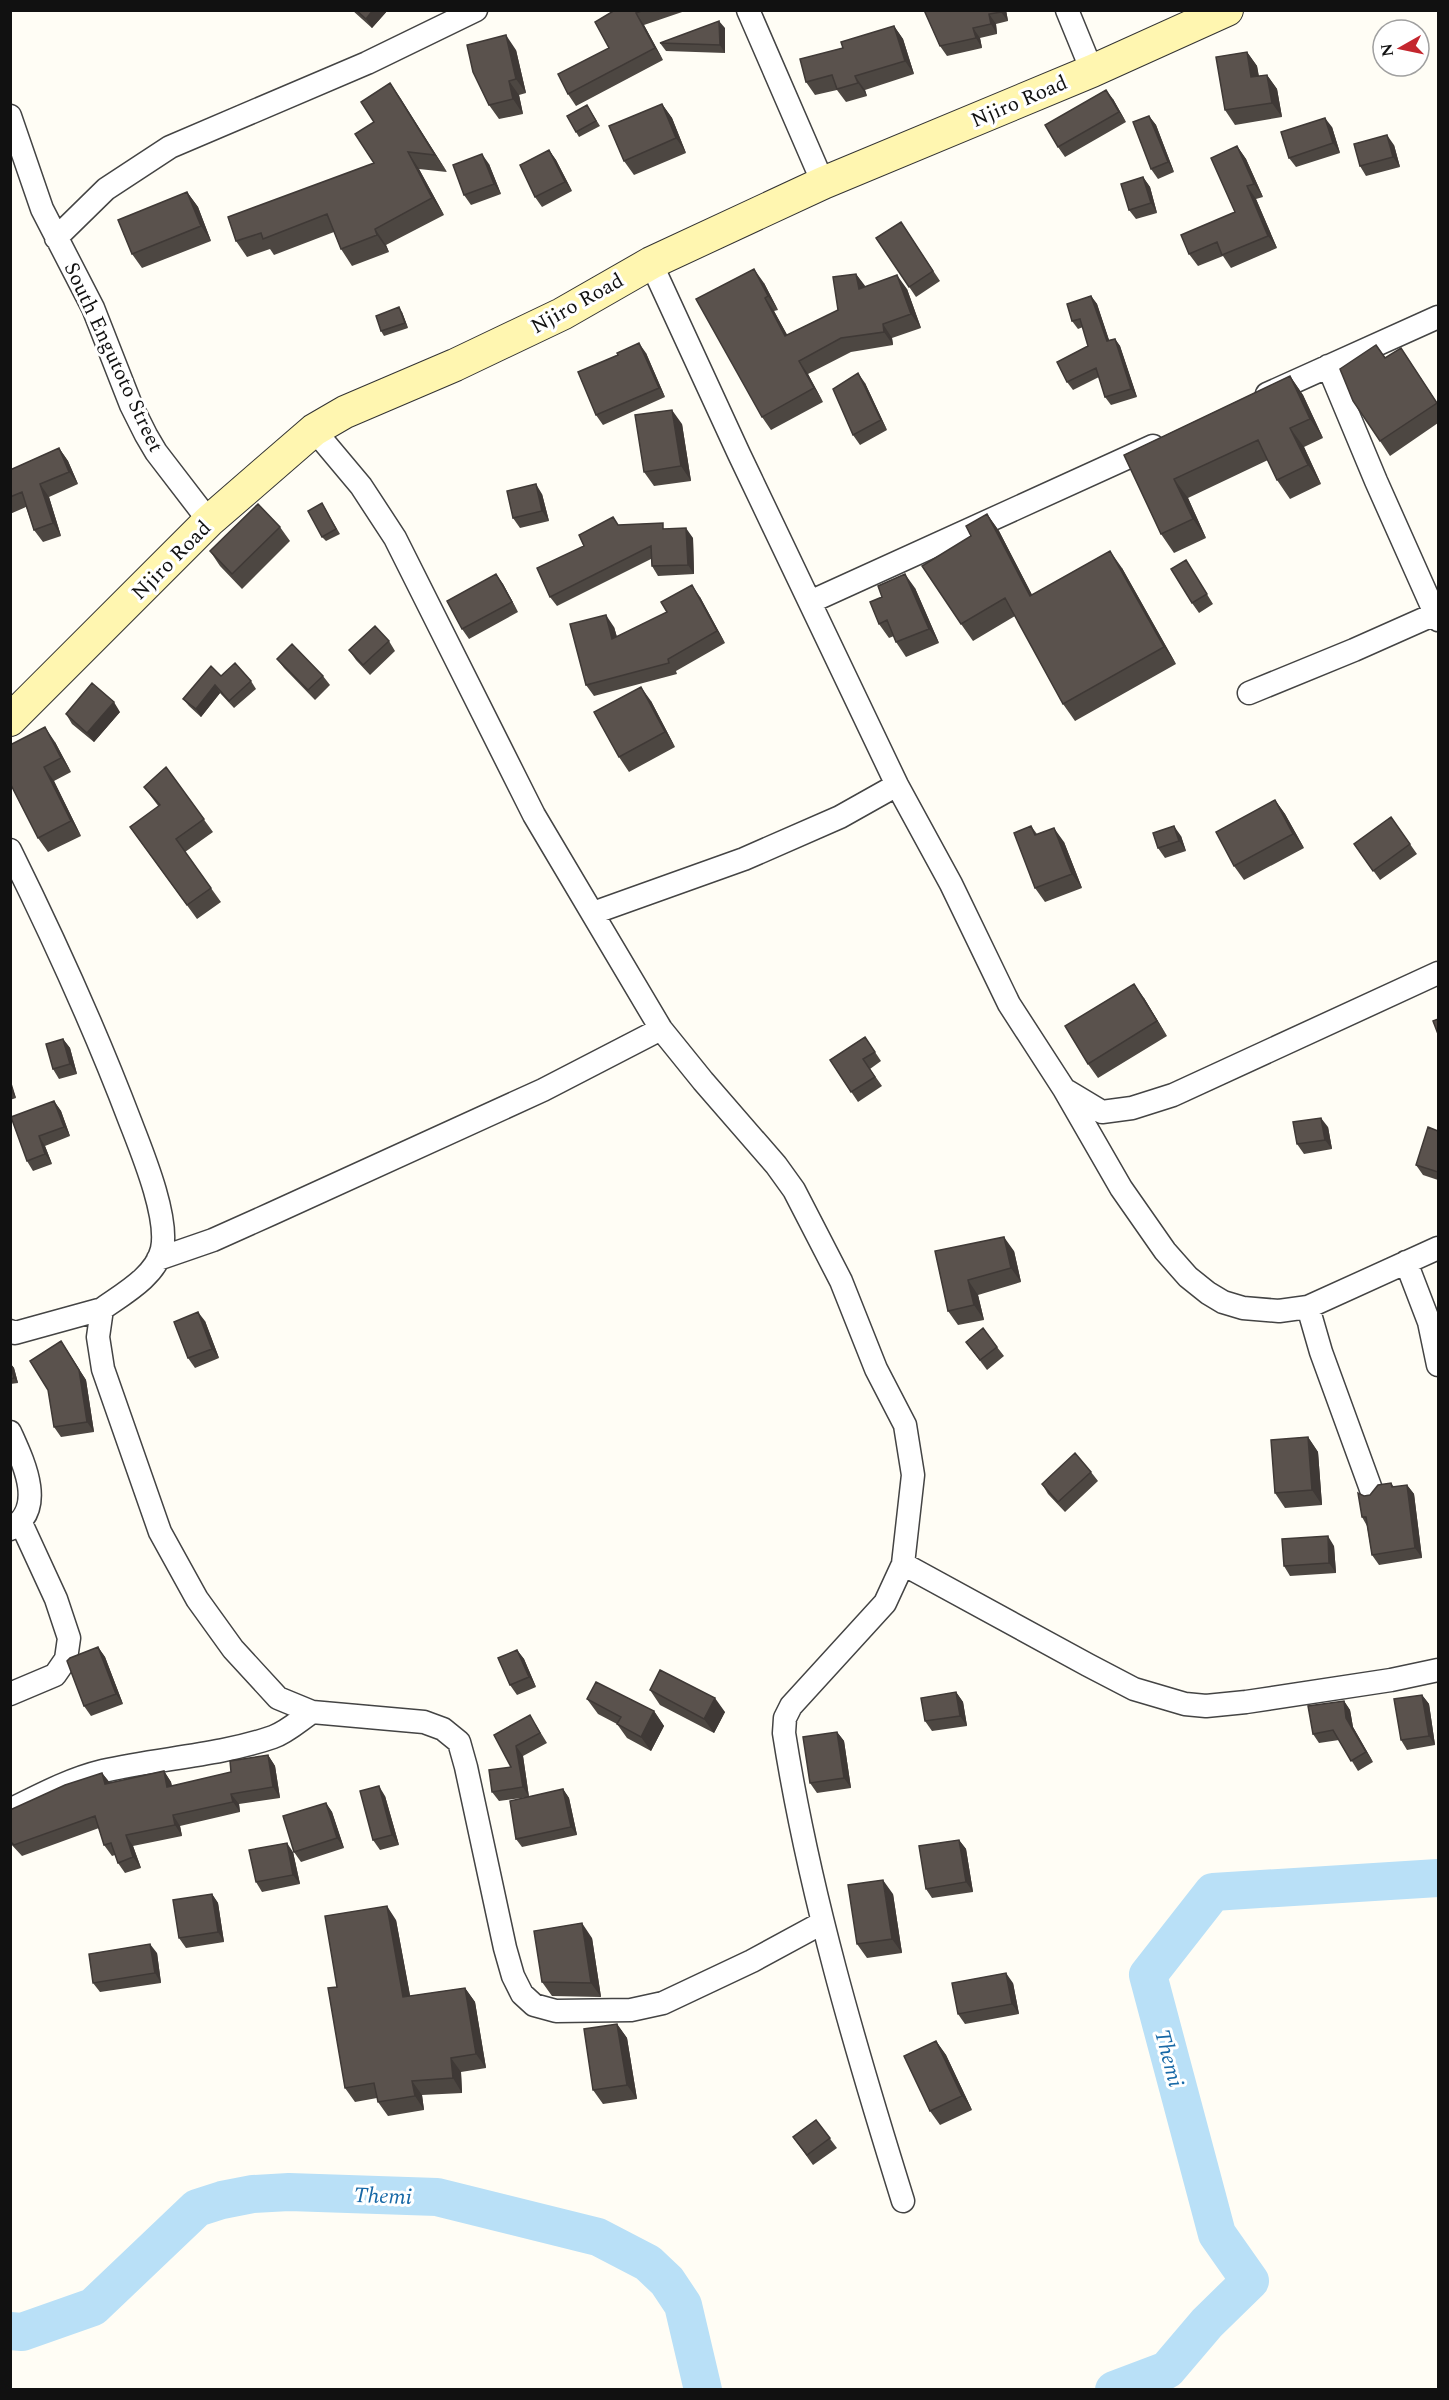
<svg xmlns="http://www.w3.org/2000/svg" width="1449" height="2400" font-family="Spectral,serif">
<rect width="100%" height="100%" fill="#fffdf5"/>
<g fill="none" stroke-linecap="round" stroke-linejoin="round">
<path stroke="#b9e0f7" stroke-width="38" d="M10,2331L22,2332L93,2307L197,2208L222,2200L253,2194L289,2192L437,2197L598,2237L648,2263L667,2281L683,2305L703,2390
M1114,2390L1167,2370L1207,2323L1250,2281L1217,2234L1148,1975L1213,1892L1438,1878"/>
<defs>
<path id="street" d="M748,10L823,183
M1067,10L1092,71
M10,116L42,209L93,308L131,405L146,435L156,452L209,521
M56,238L106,189L170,147L367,63L476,10
M651,263L739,454L897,785L951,884L1009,1004L1064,1089L1121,1188L1165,1251L1188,1277L1208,1293L1223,1302L1243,1308L1279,1311L1308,1307L1438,1248
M1328,366L1376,481L1438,620
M1267,394L1438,317
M314,430L361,486L395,538L534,815L661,1029L703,1081L776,1165L794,1190L841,1281L876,1369L905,1425L913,1475L903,1564L885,1603L791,1706L785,1718L784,1733C809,1892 855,2047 903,2201
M810,602L1153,446
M1249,693L1354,650L1435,614
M10,850C54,939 95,1029 130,1121C142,1152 169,1217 162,1249C156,1276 123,1294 102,1309L98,1337L103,1369L160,1532L197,1599L233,1649L278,1698L312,1712L424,1722L443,1729L459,1742L466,1767L505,1948L513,1976L522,1994L534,2005L556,2011L631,2010L663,2003L752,1961L822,1923
M593,913L744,859L840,817L897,785
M1067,1091L1102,1112L1132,1108L1173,1095L1438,973
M158,1259L213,1240L271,1214L543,1090L661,1029
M1406,1262L1429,1322L1438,1365
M1308,1307L1321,1352L1372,1492
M10,1331L15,1333L102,1309
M10,1432C23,1461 47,1509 10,1529
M903,1564L1088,1665L1134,1689L1185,1704L1206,1706L1246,1702L1391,1680L1438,1670
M10,1694L55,1675L66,1659L69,1638L56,1599L21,1523
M10,1810C40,1795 70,1779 103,1771C159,1758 218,1756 273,1737C287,1732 300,1720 312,1712"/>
<path id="secondary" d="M10,720L209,521L314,430L345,412L455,365L562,314L651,263L823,183L1092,71L1227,10"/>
</defs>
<use href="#street" stroke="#444" stroke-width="25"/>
<use href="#secondary" stroke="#333" stroke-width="34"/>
<use href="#street" stroke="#fff" stroke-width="22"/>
<use href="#secondary" stroke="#fff6b0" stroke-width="32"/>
</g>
<path fill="#4d4742" d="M352,10H388L372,28Z
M615,10H688L644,25L663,60L576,106L568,94L609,48Z
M924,10H1006L1008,21L996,24L997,34L980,38L982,48L947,56L940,46Z
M894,26L903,39L914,74L865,90L867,96L846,102L837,90L815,95L806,82L843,48Z
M725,28V53L666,51L660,43Z
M516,50L526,93L519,95L523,114L499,119L489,105Z
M1247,52L1257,66L1259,76L1267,75L1277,89L1282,117L1235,125L1225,110Z
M390,83L447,172L419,169L444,215L386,245L389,252L352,266L341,249L334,232L274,255L270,249L247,257L236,241L374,163V122Z
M1113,99L1126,122L1065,157L1058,147Z
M662,104L672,118L686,153L634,175L624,161Z
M587,105L600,126L579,137L576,132Z
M1149,116L1156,125L1174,172L1158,179L1151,169Z
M1332,127L1340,153L1296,167L1289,158Z
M1394,145L1400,167L1366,176L1360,166Z
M1237,146L1246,159L1263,197L1256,199L1277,248L1231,268L1223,256L1198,266L1189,254L1235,212Z
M549,150L556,160L572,191L542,207L535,197Z
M489,164L501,194L471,205L464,195Z
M1143,177L1150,187L1157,213L1136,219L1129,210Z
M187,192L198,207L211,241L142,268L132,254Z
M901,222L940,281L916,297L876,238Z
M856,274L865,287L907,289L921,328L892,338L893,345L851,352L808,374L823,402L771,430L762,417L764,283L778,310L774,311L787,335L838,310Z
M1091,296L1097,304L1109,340L1115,339L1120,346L1137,397L1111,405L1105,397L1099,377L1073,390L1067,382L1088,346L1083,327L1078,329L1072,321Z
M402,312L408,328L384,336L381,331Z
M1376,345L1386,358L1401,348L1438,404V423L1390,456L1380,441Z
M646,353L665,397L603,425L596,415Z
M1290,376L1303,395L1323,438L1304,447L1321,484L1290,499L1277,480L1268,460L1188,498L1206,538L1174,553L1161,534L1124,455Z
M865,383L887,430L860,445L853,435Z
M682,424L691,481L654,486L644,472Z
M59,448L68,461L78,484L49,497L61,536L43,542L34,530L26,507L10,514V470Z
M542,494L549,521L520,528L513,518Z
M322,503L340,534L326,541L322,537Z
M987,514L999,531L1032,595L1122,568L1176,664L1075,721L1063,704L1015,616L973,641L961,624L971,536Z
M619,525L667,529L693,538L694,574L658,576L652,566L651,559L557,606L550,597L584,546Z
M280,527L290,541L242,589L220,566L210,551Z
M1186,560L1213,604L1199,613L1192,603Z
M496,574L503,584L518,612L469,639L462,629Z
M915,588L939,643L906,657L896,642L894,636L889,638L879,624Z
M700,597L725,643L676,671L677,674L594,696L586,685L614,627L617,637Z
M389,641L395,651L370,675L356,660L349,650Z
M277,659L323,676L330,685L315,700L284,668Z
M221,676L251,681L256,689L234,708L220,693L201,717L189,706L183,699Z
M651,701L675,747L629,772L619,757Z
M120,712L94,742L72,724L66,714Z
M55,742L71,772L54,781L81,836L48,852L38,838L10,783Z
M166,767L213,832L185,852L221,902L197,919L130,827L159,807L144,787Z
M1275,800L1285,814L1304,848L1244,880L1234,866Z
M1391,817L1417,854L1380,880L1354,844Z
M1031,826L1037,834L1064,842L1082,888L1045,902L1035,888Z
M1181,836L1186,851L1165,858L1158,848Z
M1144,998L1167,1036L1098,1078L1088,1064Z
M865,1037L881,1061L870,1069L882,1086L858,1102L830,1060Z
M63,1039L70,1048L77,1074L59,1079L53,1069Z
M10,1081L16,1098L10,1100Z
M54,1101L61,1111L70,1136L45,1146L52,1164L33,1171L27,1161Z
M1328,1127L1332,1149L1304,1154L1297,1144Z
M1438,1131V1180L1423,1175L1416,1165Z
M935,1251H1014L1021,1282L978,1295L984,1320L958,1325L948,1311Z
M205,1321L219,1358L195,1368L188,1358Z
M61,1341L86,1380L94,1432L61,1437L54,1427Z
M966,1342L997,1347L1004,1356L987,1370Z
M10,1363L14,1368L18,1383L10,1384Z
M1308,1437L1318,1452L1322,1505L1285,1508L1275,1493Z
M1091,1472L1098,1481L1065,1512L1048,1494L1042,1484Z
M1391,1483L1394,1487L1407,1485L1414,1494L1422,1558L1379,1565L1372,1555L1367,1526L1362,1517L1364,1496L1370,1495Z
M1334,1546L1336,1573L1290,1576L1284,1566Z
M98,1647L105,1657L123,1704L91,1716L84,1706Z
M517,1650L524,1659L536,1687L517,1695L510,1685Z
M650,1690L725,1712L714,1733L660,1705Z
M956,1692L963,1702L967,1726L932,1731L925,1721Z
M1422,1695L1429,1704L1435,1745L1407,1750L1401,1740Z
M587,1699L654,1711L664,1726L651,1751L627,1738L617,1724L598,1714Z
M1344,1701L1350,1710L1353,1727L1373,1762L1358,1771L1339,1740L1319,1743L1313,1734Z
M536,1725L547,1743L523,1756L529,1797L499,1801L492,1792L511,1767L494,1735Z
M837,1732L844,1741L851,1788L817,1793L810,1783Z
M268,1755L275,1766L280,1798L239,1804L240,1812L180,1826L182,1836L133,1846L141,1868L125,1873L118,1863L115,1855L112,1856L104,1845L99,1828L22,1856L10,1843V1810L102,1773L110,1783L164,1771L171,1782L172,1786L231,1772Z
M563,1789L569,1798L577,1835L522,1847L516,1839Z
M385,1796L399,1845L380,1850L373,1840Z
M326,1803L332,1812L344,1848L301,1862L294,1852Z
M959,1840L966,1849L973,1892L932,1898L926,1889Z
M293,1852L300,1884L262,1892L256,1882Z
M212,1894L218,1903L224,1942L186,1948L179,1938Z
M893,1894L902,1953L867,1958L857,1944Z
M396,1920L410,1996L465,1988L475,2002L486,2068L461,2072L462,2093L422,2095L424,2110L388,2116L378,2102L377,2098L355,2102L345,2088L337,1987Z
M592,1938L601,1997L552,1996L542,1982Z
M157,1953L161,1983L100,1992L93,1983Z
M1013,1983L1019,2014L965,2024L958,2014Z
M617,2024L627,2038L637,2099L603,2104L593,2090Z
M936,2041L946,2055L972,2110L940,2125L930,2111Z
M816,2120L837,2148L813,2165L793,2137Z"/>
<path fill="#3f3936" d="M373,10H388L372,28L366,19Z
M1001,10H1006L1008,21L1001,12Z
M636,13L644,25L663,60L655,48Z
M989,14L996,24L997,34L991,24Z
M719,21L725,28V53L720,45Z
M894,26L903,39L914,74L905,61Z
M973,28L980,38L982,48L976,38Z
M506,35L516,50L526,93L516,79Z
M1247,52L1257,66L1261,92L1251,77Z
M1267,75L1277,89L1282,117L1272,103Z
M855,76L865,90L867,96L858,83Z
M509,81L519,95L523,114L513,99Z
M390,83L401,99L447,172L435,155Z
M1106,90L1113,99L1126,122L1119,112Z
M662,104L672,118L686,153L676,138Z
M1149,116L1156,125L1174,172L1168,162Z
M1325,118L1332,127L1340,153L1333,143Z
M1387,135L1394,145L1400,167L1393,157Z
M1237,146L1246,159L1263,197L1254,184Z
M549,150L556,160L572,191L565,182Z
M408,152L419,169L444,215L432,198Z
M482,154L489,164L501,194L494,184Z
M1143,177L1150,187L1157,213L1151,203Z
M1247,186L1256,199L1277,248L1268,236Z
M187,192L198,207L211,241L201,226Z
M375,229L386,245L389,252L377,235Z
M754,269L764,283L778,310L768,296Z
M856,274L866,287L859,289Z
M897,275L907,289L921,328L911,314Z
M1091,296L1097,304L1112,349L1107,341Z
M765,298L774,311L795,349L785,336Z
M399,307L402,312L408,328L405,323Z
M883,324L892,338L893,345L884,332Z
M1115,339L1120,346L1137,397L1131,389Z
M639,343L646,353L665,397L659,388Z
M799,361L808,374L823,402L814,388Z
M858,373L865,383L887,430L881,420Z
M1290,376L1303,395L1323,438L1310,419Z
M672,410L682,424L691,481L681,466Z
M1290,428L1304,447L1321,484L1308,465Z
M59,448L68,461L78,484L69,472Z
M1174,479L1188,498L1206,538L1193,519Z
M40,484L49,497L61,536L53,523Z
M536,484L542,494L549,521L542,511Z
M987,514L999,531L1042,614L1030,596Z
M686,528L693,538L694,574L688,565Z
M1110,551L1122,568L1176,664L1164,647Z
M496,574L503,584L518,612L512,602Z
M905,574L915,588L939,643L929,629Z
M692,585L700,597L725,643L717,631Z
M606,615L614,627L621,651L612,639Z
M215,685L220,693L201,717L196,709Z
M641,687L651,701L675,747L665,732Z
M114,702L120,712L94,742L87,733Z
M45,727L55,742L71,772L61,758Z
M44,767L54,781L81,836L71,821Z
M1275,800L1285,814L1304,848L1293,834Z
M1174,826L1181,836L1186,851L1179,841Z
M1054,828L1064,842L1082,888L1072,874Z
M1134,984L1144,998L1167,1036L1157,1021Z
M63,1039L70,1048L77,1074L70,1064Z
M10,1081H11L16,1098L10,1090Z
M54,1101L61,1111L70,1136L64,1127Z
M1321,1118L1328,1127L1332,1149L1325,1140Z
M39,1136L45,1146L52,1164L45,1154Z
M1004,1237L1014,1251L1021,1282L1011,1268Z
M968,1280L978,1295L984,1320L974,1305Z
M198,1312L205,1321L219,1358L212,1349Z
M61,1341L86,1380L94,1432L87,1422Z
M10,1363L14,1368L18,1383L14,1378Z
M1308,1437L1318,1452L1322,1505L1312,1490Z
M1407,1485L1414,1494L1422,1558L1415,1548Z
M1328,1536L1334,1546L1336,1573L1329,1563Z
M98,1647L105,1657L123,1704L116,1694Z
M517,1650L524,1659L536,1687L529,1677Z
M956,1692L963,1702L967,1726L960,1716Z
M1422,1695L1429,1704L1435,1745L1429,1736Z
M715,1698L725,1712L714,1733L704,1719Z
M1344,1701L1350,1710L1353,1727L1373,1762L1366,1752L1346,1718Z
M654,1711L664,1726L651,1751L641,1737Z
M837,1732L844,1741L851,1788L844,1778Z
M516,1746L523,1756L529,1797L523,1787Z
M268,1755L275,1766L280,1798L273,1787Z
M164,1771L171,1782L174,1798L167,1787Z
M102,1773L110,1783L105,1784Z
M379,1786L385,1796L399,1845L392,1835Z
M563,1789L569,1798L577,1835L571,1827Z
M231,1794L239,1804L240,1812L233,1802Z
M326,1803L332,1812L344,1848L337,1838Z
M173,1815L180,1826L182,1836L175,1825Z
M126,1835L133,1846L141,1868L133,1857Z
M959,1840L966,1849L973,1892L966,1882Z
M287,1843L293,1852L300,1884L293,1875Z
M883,1880L893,1894L902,1953L892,1939Z
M212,1894L218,1903L224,1942L218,1932Z
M387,1906L396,1920L413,2011L403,1997Z
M582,1923L592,1938L601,1997L591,1983Z
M150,1944L157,1953L161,1983L155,1973Z
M1006,1973L1013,1983L1019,2014L1012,2004Z
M465,1988L475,2002L486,2068L476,2054Z
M617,2024L627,2038L637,2099L627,2085Z
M936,2041L946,2055L972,2110L962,2096Z
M451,2058L461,2072L462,2093L453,2078Z
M412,2081L422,2095L424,2110L415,2096Z"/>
<path fill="#5a524d" stroke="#3f3936" stroke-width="1.5" d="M356,10H373L366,19Z
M615,10H644L636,13L655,48L568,94L558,74L609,48L595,22Z
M924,10H1001V12L989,14L991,24L973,28L976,38L940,46Z
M719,21L720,45L660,43Z
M894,26L905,61L855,76L858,83L837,89L832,75L806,82L800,59L843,48L841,42Z
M506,35L516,79L509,81L513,99L489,105L473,72L467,45Z
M1247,52L1251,77L1267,75L1272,103L1225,110L1216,57Z
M390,83L435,155L408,152L432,198L375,229L377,235L341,249L327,214L263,239L261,233L236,241L228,217L374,163L355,134L374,122L361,102Z
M1106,90L1119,112L1058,147L1045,125Z
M662,104L676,138L624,161L609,126Z
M587,105L596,121L576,132L567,116Z
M1149,116L1168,162L1151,169L1133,122Z
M1325,118L1333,143L1289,158L1281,132Z
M1387,135L1393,157L1360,166L1354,144Z
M1237,146L1254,184L1247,186L1268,236L1222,255L1217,242L1189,254L1181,235L1235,212L1211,158Z
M549,150L565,182L535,197L520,165Z
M482,154L494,184L464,195L453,165Z
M1143,177L1151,203L1129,210L1121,184Z
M187,192L201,226L132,254L118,220Z
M901,222L933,271L909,287L876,238Z
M754,269L768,296L765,298L785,336L838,310L833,277L856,274L859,289L897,275L911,314L883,324L884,332L841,338L799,361L814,388L762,417L696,299Z
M1091,296L1107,341L1115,339L1131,389L1105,397L1096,368L1067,382L1057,362L1088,346L1080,319L1072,321L1067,304Z
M399,307L405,323L381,331L376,316Z
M639,343L659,388L596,415L578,372L618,355L617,353Z
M1376,345L1385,358L1401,348L1437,403L1380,441L1353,401L1340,369Z
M858,373L881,420L853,435L833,389Z
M1290,376L1310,419L1290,428L1308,465L1277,480L1258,440L1174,479L1193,519L1161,534L1124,455Z
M672,410L681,466L644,472L635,415Z
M59,448L69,472L40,484L53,523L34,530L22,492L10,497V470Z
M536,484L542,511L513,518L507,491Z
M322,503L336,529L322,537L308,511Z
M258,504L280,527L232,574L210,551Z
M987,514L1030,596L1110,551L1164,647L1063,704L1005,598L961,624L922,566L971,536L966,526Z
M613,517L618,525L663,523V529L686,528L688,565L652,566L651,546L550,597L537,568L584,546L579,535Z
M1186,560L1207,594L1192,603L1171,569Z
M496,574L512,602L462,629L447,601Z
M905,574L929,629L896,642L887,620L879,624L870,602L882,597L878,586Z
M692,585L717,631L668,659L669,663L586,685L570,624L606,615L612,639L667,612L661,602Z
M375,626L389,641L363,665L349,650Z
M292,644L323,676L308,690L277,659Z
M235,663L251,681L229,701L215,685L196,709L183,699L211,666L221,676Z
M92,683L114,702L87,733L66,714Z
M641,687L665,732L619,757L594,712Z
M45,727L61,758L44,767L71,821L38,838L10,783V745Z
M166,767L204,819L176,839L211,888L187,905L130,827L160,805L144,787Z
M1275,800L1293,834L1234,866L1216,832Z
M1391,817L1410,844L1373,871L1354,844Z
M1031,826L1035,835L1054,828L1072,874L1035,888L1014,833Z
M1174,826L1179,841L1158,848L1153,833Z
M1134,984L1157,1021L1088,1064L1065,1026Z
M1438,1019V1034L1433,1021Z
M865,1037L875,1052L863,1059L875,1077L851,1092L830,1060Z
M63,1039L70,1064L53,1069L46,1044Z
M54,1101L64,1127L39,1136L45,1154L27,1161L11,1117Z
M1321,1118L1325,1140L1297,1144L1293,1122Z
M1428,1127L1438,1131V1172L1416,1165Z
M1004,1237L1011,1268L968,1280L974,1305L948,1311L935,1251Z
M198,1312L212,1349L188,1358L174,1322Z
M983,1328L997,1347L980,1360L966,1342Z
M61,1341L79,1370L87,1422L54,1427L48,1390L30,1361Z
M10,1363L14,1378L10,1379Z
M1308,1437L1312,1490L1275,1493L1271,1440Z
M1075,1453L1091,1472L1058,1502L1042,1484Z
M1391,1483L1392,1487L1407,1485L1415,1548L1372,1555L1366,1517H1362L1358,1493L1364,1496L1370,1495L1378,1485Z
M1328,1536L1329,1563L1284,1566L1282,1539Z
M98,1647L116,1694L84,1706L67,1661L70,1658Z
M517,1650L529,1677L510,1685L498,1658Z
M660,1670L715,1698L704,1719L650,1690Z
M596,1682L654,1711L641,1737L617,1724L621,1717L587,1699Z
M956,1692L960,1716L925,1721L921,1698Z
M1422,1695L1429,1736L1401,1740L1394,1699Z
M1344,1701L1346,1718L1366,1752L1351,1761L1333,1730L1313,1734L1308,1706Z
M530,1715L540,1733L516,1746L523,1787L492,1792L489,1770L511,1767L494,1735Z
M837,1732L844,1778L810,1783L803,1737Z
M268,1755L273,1787L231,1794L233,1802L173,1815L175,1825L126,1835L133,1857L118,1863L111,1843L104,1845L95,1816L14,1845L10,1841V1810L65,1785L102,1773L105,1784L164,1771L167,1787L231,1772L230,1761Z
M379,1786L392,1835L373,1840L360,1791Z
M563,1789L571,1827L516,1839L510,1801Z
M326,1803L337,1838L294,1852L283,1816Z
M959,1840L966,1882L926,1889L919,1846Z
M287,1843L293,1875L256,1882L249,1850Z
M883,1880L892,1939L857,1944L848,1885Z
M212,1894L218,1932L179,1938L173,1900Z
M387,1906L403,1997L465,1988L476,2054L451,2058L453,2078L412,2081L415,2096L378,2102L374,2083L345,2088L328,1988L337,1987L325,1916Z
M582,1923L591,1983L542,1982L534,1931Z
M150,1944L155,1973L93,1983L89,1954Z
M1006,1973L1012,2004L958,2014L952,1983Z
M617,2024L627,2085L593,2090L584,2029Z
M936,2041L962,2096L930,2111L904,2056Z
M816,2120L830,2138L807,2155L793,2137Z"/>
<g text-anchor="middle" stroke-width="6" stroke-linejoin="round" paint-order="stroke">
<g font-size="21" fill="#111" stroke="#fff">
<text transform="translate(1019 101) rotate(-23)" y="7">Njiro Road</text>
<text transform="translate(577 303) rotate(-29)" y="7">Njiro Road</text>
<text transform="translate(114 357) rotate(65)" y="7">South Engutoto Street</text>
<text transform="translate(171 560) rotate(-45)" y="7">Njiro Road</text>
</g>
<g font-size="22" font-style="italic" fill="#1768a6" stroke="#fff">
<text transform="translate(1170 2058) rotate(75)" y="8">Themi</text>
<text transform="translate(383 2195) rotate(2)" y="8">Themi</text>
</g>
</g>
<rect width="1449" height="2400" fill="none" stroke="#111111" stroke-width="24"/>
<g transform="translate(1401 48) rotate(261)"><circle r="28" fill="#ffffff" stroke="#a0a0a0" stroke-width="1.5"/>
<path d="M0-4.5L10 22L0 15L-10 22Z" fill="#c4262e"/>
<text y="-9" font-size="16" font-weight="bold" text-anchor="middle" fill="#111111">N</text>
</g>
</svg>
